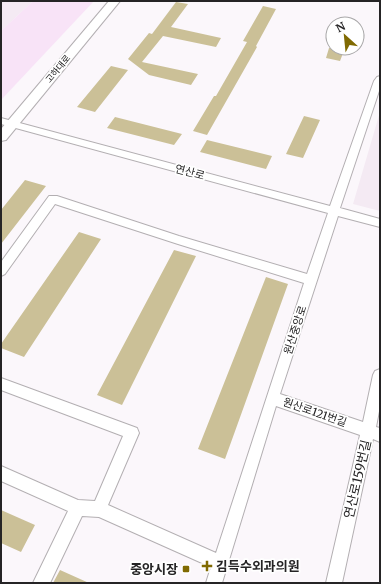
<svg xmlns="http://www.w3.org/2000/svg" width="381" height="584" font-family="Merriweather,'Noto Sans KR',serif">
<rect width="100%" height="100%" fill="#fbf7fb"/>
<path fill="#f4eaf3" d="M1,1H33L1,31Z
M380,112V211L353,204Z"/>
<path fill="#f8e3f7" d="M33,1H94L1,100V31Z"/>
<path fill="#cbc097" d="M176,2L188,4L171,27L221,38L216,47L163,36L142,62L198,74L191,85L149,75L128,59L149,33L152,34Z
M263,6L276,9L256,46L257,47L207,135L193,131L214,96H216L247,42L243,41Z
M329,48H345L340,61L326,58Z
M111,66L128,70L95,112L77,107Z
M304,116L320,120L303,158L286,154Z
M115,117L182,134L174,145L107,128Z
M207,140L272,156L266,169L200,152Z
M25,180L46,186L1,244V210Z
M79,232L101,239L24,357L1,348V344Z
M174,250L196,256L122,405L97,395Z
M266,277L288,284L225,459L198,449Z
M1,510L35,525L21,552L1,543Z
M60,570L89,583H53Z"/>
<g fill="none" stroke-linecap="round" stroke-linejoin="round">
<defs>
<path id="minor" d="M380,76V88L340,208L380,219V227L338,216L280,394L363,422L373,375L375,371L380,369V406L376,427L380,428V442L373,439L342,583H326L360,435L276,406L222,583H206L211,567L99,517L82,516L50,583H33L68,511L1,481V466L78,500L95,501L123,436L1,390V378L137,428L139,433L108,505L216,553L304,283L178,244L55,204L5,274L1,276V262L49,196H57L179,236L307,274L328,213L1,124V118L330,206L374,81L377,77Z"/>
<path id="major" d="M109,1H120L6,140L1,141V129Z"/>
</defs>
<use href="#minor" stroke="#b3afb2" stroke-width="2"/>
<use href="#major" stroke="#b3afb2" stroke-width="2"/>
<use href="#minor" fill="#fff" fill-rule="evenodd"/>
<use href="#major" fill="#fff" fill-rule="evenodd"/>
</g>
<g fill="#806a02" stroke="#fff" stroke-width="1.5">
<path d="M205 560h4v4h4v4h-4v4h-4v-4h-4v-4h4z"/>
<rect x="182" y="565" width="8" height="8" rx="2"/>
</g>
<g text-anchor="middle" stroke-width="3.5" stroke-linejoin="round" paint-order="stroke">
<g font-size="9" fill="#252425" stroke="#fff">
<text transform="translate(58 69) rotate(-50)" y="3">고하대로</text>
</g>
<g font-size="11" fill="#252425" stroke="#fff">
<text transform="translate(190 172) rotate(15)" y="4">연산로</text>
<text transform="translate(295 330) rotate(-72)" y="4">원산중앙로</text>
<text transform="translate(315 412) rotate(19)" y="4">원산로121번길</text>
</g>
<g font-size="13" fill="#252425" stroke="#fff">
<text transform="translate(357 479) rotate(-77)" y="5">연산로159번길</text>
</g>
<g font-size="13" font-weight="bold" fill="#252425" stroke="#fff" text-anchor="start">
<text x="216" y="571">김득수외과의원</text>
<text x="178" y="574" text-anchor="end">중앙시장</text>
</g>
</g>
<rect width="381" height="584" fill="none" stroke="#252425" stroke-width="4"/>
<g transform="translate(345 36) rotate(333)"><circle r="19" fill="#ffffff" stroke="#a8a7a8"/>
<path d="M0-3L7 15L0 10L-7 15Z" fill="#806a02"/>
<text y="-6" font-size="11" font-weight="bold" text-anchor="middle" fill="#252425">N</text>
</g>
</svg>
